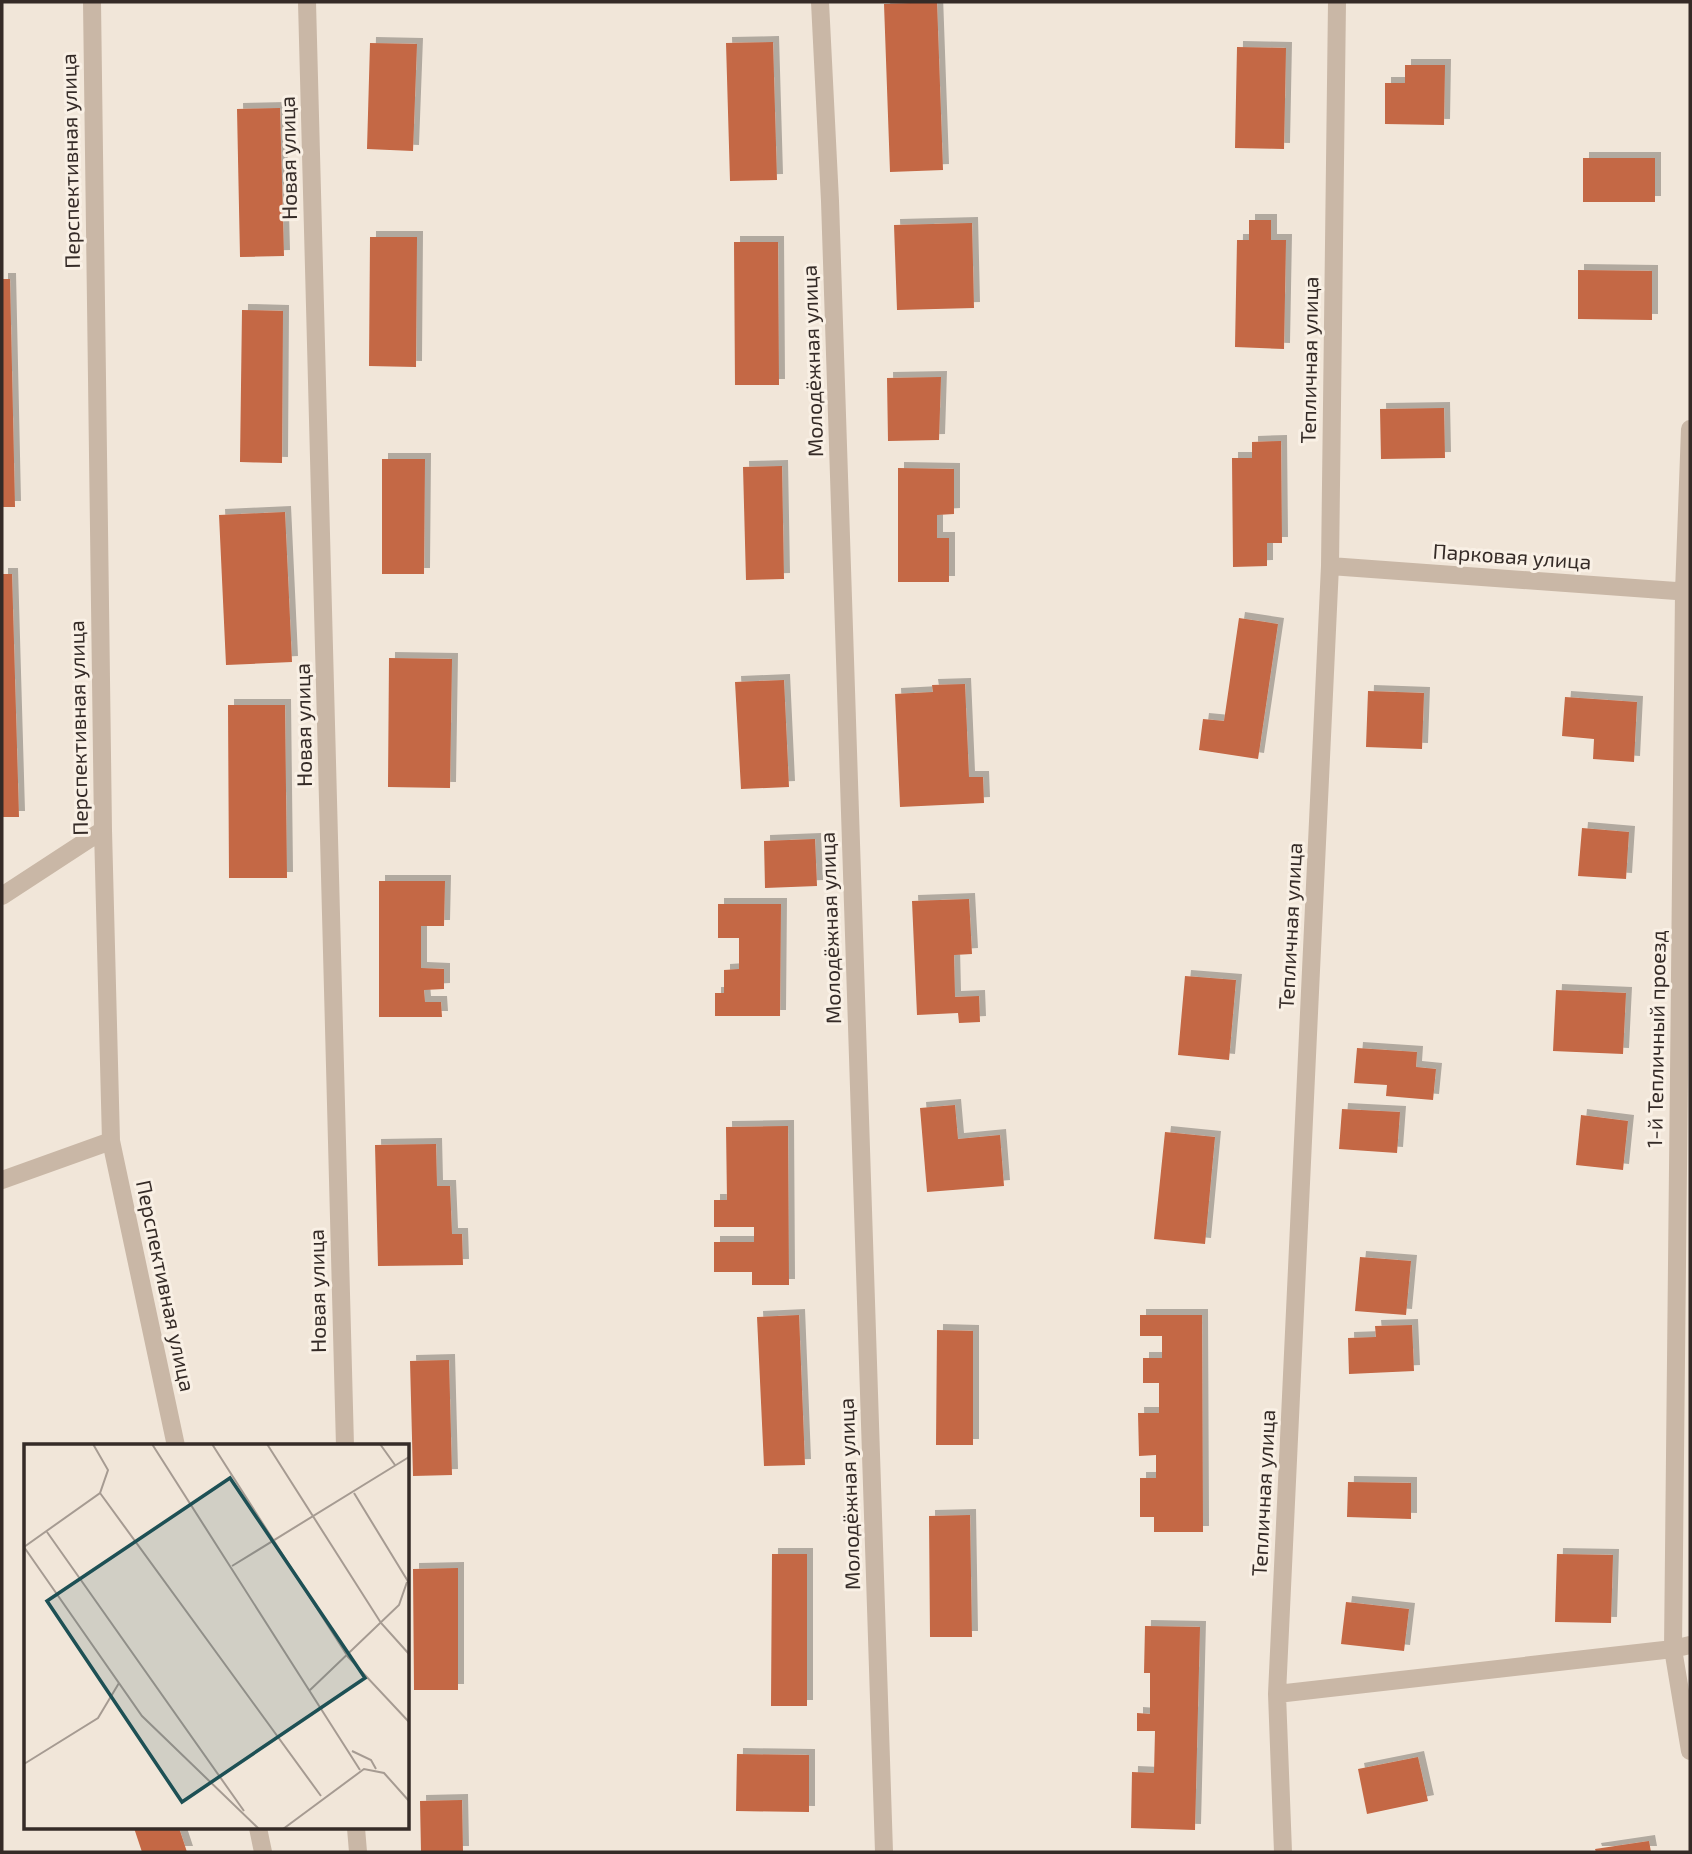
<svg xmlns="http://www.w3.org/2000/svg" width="1692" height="1854" font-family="'Exo 2',sans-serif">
<defs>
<filter id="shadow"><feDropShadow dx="6" dy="-6" stdDeviation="0" flood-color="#0004"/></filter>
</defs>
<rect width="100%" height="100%" fill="#f1e6d9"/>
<path fill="#c46744" filter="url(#shadow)" d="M937,2L943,170L890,172L884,4Z
M773,42L777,180L730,181L726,43Z
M370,43L417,44L413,151L367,149Z
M1237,47L1286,48L1284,149L1235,148Z
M1405,65H1445L1444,125L1385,124V83H1405Z
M280,108L284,256L240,257L237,109Z
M1583,158H1655V202H1583Z
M1249,220H1271V240H1286L1284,349L1235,347L1237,240H1249Z
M972,223L974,308L897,310L894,225Z
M370,237H417L416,367L369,366Z
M734,242H778L779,385H735Z
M1578,270L1652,271V320L1578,319Z
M2,279H10L15,507H2Z
M242,310L283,311L282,463L240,462Z
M941,377L939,440L888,441L887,378Z
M1444,408L1445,458L1381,459L1380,409Z
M1281,441L1282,543H1267V566L1233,567L1232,458H1252V442Z
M382,459H425L424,574H382Z
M782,466L784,579L746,580L743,467Z
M898,468L954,469V514L937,515V538H949V582H898Z
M285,512L292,662L226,665L219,515Z
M2,574H12L19,817H2Z
M1239,618L1278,624L1258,759L1199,750L1203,719L1224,721Z
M389,658L452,659L450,788L388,787Z
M784,680L789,787L741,789L735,682Z
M965,684L969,777H983L984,803L900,807L895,694L933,692L932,685Z
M1368,691L1424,693L1422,749L1366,747Z
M1565,697L1637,702L1634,762L1593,759L1594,739L1562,736Z
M228,705H285L287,878H229Z
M1582,828L1629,832L1626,879L1578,876Z
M815,839L817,886L765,888L764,841Z
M379,881H445L444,926H421V968L444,969V989L424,990L425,1002H441L442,1017H379Z
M969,899L972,954L954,955L955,997L979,996L980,1022L959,1023L958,1013L917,1015L912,901Z
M718,904H781L780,1016H715V993H724V970L739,969V938H718Z
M1185,976L1236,980L1229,1060L1178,1055Z
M1556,990L1626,993L1623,1054L1553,1051Z
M1357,1048L1417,1052L1416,1067L1436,1069L1433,1100L1386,1096L1387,1085L1354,1083Z
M955,1105L958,1139L1000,1135L1004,1186L927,1192L920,1108Z
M1342,1109L1400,1112L1397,1153L1339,1149Z
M1581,1115L1628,1121L1623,1170L1576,1165Z
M788,1126L789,1285H752V1272H714V1242H754V1227H714V1200H727L726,1127Z
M1165,1132L1215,1137L1205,1244L1154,1239Z
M436,1144L437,1186H450L452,1234H462L463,1265L378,1266L375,1145Z
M1360,1257L1411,1261L1406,1315L1355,1311Z
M799,1315L805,1465L764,1466L757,1317Z
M1140,1315H1202L1203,1532H1154V1517H1140V1478H1156V1455L1139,1456L1138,1413H1159V1383H1143V1358H1162V1336H1140Z
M1412,1325L1414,1371L1349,1374L1348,1338L1376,1337L1375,1326Z
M937,1330L973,1331V1445H936Z
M449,1360L452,1475L413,1476L410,1361Z
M1348,1482L1411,1483V1519L1347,1517Z
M970,1515L972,1637H930L929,1516Z
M772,1554H807V1706H771Z
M1557,1554L1613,1555L1611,1623L1555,1622Z
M458,1568V1690H414L413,1569Z
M1346,1602L1409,1609L1404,1651L1341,1644Z
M1145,1626L1200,1627L1195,1830L1131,1828L1132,1772L1154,1773L1155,1731H1137V1713L1150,1714V1673H1144Z
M737,1754L809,1755V1812L736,1811Z
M1418,1757L1428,1801L1367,1814L1358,1769Z
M462,1800L463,1852H421L420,1801Z
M134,1828H179L187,1852H142Z
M1649,1841L1651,1852H1596L1595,1849Z"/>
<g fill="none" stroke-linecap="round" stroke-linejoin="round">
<path stroke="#c9b7a6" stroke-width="18" d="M92,2L103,830L111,1141L176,1446
M307,2L345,1446
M820,2L830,201L884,1852
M1690,429L1684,592L1673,1649L1690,1751
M1330,566L1690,592
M2,896L103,830
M2,1180L111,1141
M1277,1694L1673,1649L1690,1645
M258,1828L263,1852
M356,1828L358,1852
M1283,1852L1277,1694L1330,566L1337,2"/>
</g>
<g text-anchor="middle" stroke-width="6" stroke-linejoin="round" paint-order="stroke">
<g font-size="21" fill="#352b27" stroke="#f9f0e5">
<text transform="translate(289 158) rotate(-91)" y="7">Новая улица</text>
<text transform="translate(71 161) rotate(-91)" y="7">Перспективная улица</text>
<text transform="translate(1310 360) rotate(-89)" y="7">Тепличная улица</text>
<text transform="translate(813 361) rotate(-92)" y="7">Молодёжная улица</text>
<text transform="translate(1512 557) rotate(4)" y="7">Парковая улица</text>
<text transform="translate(304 725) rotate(-91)" y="7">Новая улица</text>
<text transform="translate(79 728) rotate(-91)" y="7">Перспективная улица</text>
<text transform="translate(1291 926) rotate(-87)" y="7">Тепличная улица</text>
<text transform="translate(831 928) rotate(-92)" y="7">Молодёжная улица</text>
<text transform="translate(1657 1039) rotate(-89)" y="7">1-й Тепличный проезд</text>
<text transform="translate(165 1286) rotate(78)" y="7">Перспективная улица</text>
<text transform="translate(318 1291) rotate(-91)" y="7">Новая улица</text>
<text transform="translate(1264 1493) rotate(-87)" y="7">Тепличная улица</text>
<text transform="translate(850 1494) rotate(-92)" y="7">Молодёжная улица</text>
</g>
</g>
<g transform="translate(24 1444)">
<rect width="385" height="385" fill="#f1e6d9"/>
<path fill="none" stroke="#a69b92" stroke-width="2" d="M128,0L336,326M188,0L324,213L385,278M243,0L357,179L385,210M356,0L371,21M76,49L297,352M330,49L385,139M23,88L220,367M0,103L118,272L235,385M0,103L76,49L84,26L69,0M208,122L385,13M285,247L375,161L383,138M328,307L347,316L352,325M0,320L74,274L95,239M259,385L340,325L360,329L385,357"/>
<path fill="#1d5055" fill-opacity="0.15" stroke="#1d5055" stroke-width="3.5" d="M206,34L341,234L158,358L23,157Z"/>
<rect width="385" height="385" fill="none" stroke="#352b27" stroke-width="3.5"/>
</g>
<rect width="1692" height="1854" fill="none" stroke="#352b27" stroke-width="7"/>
</svg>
